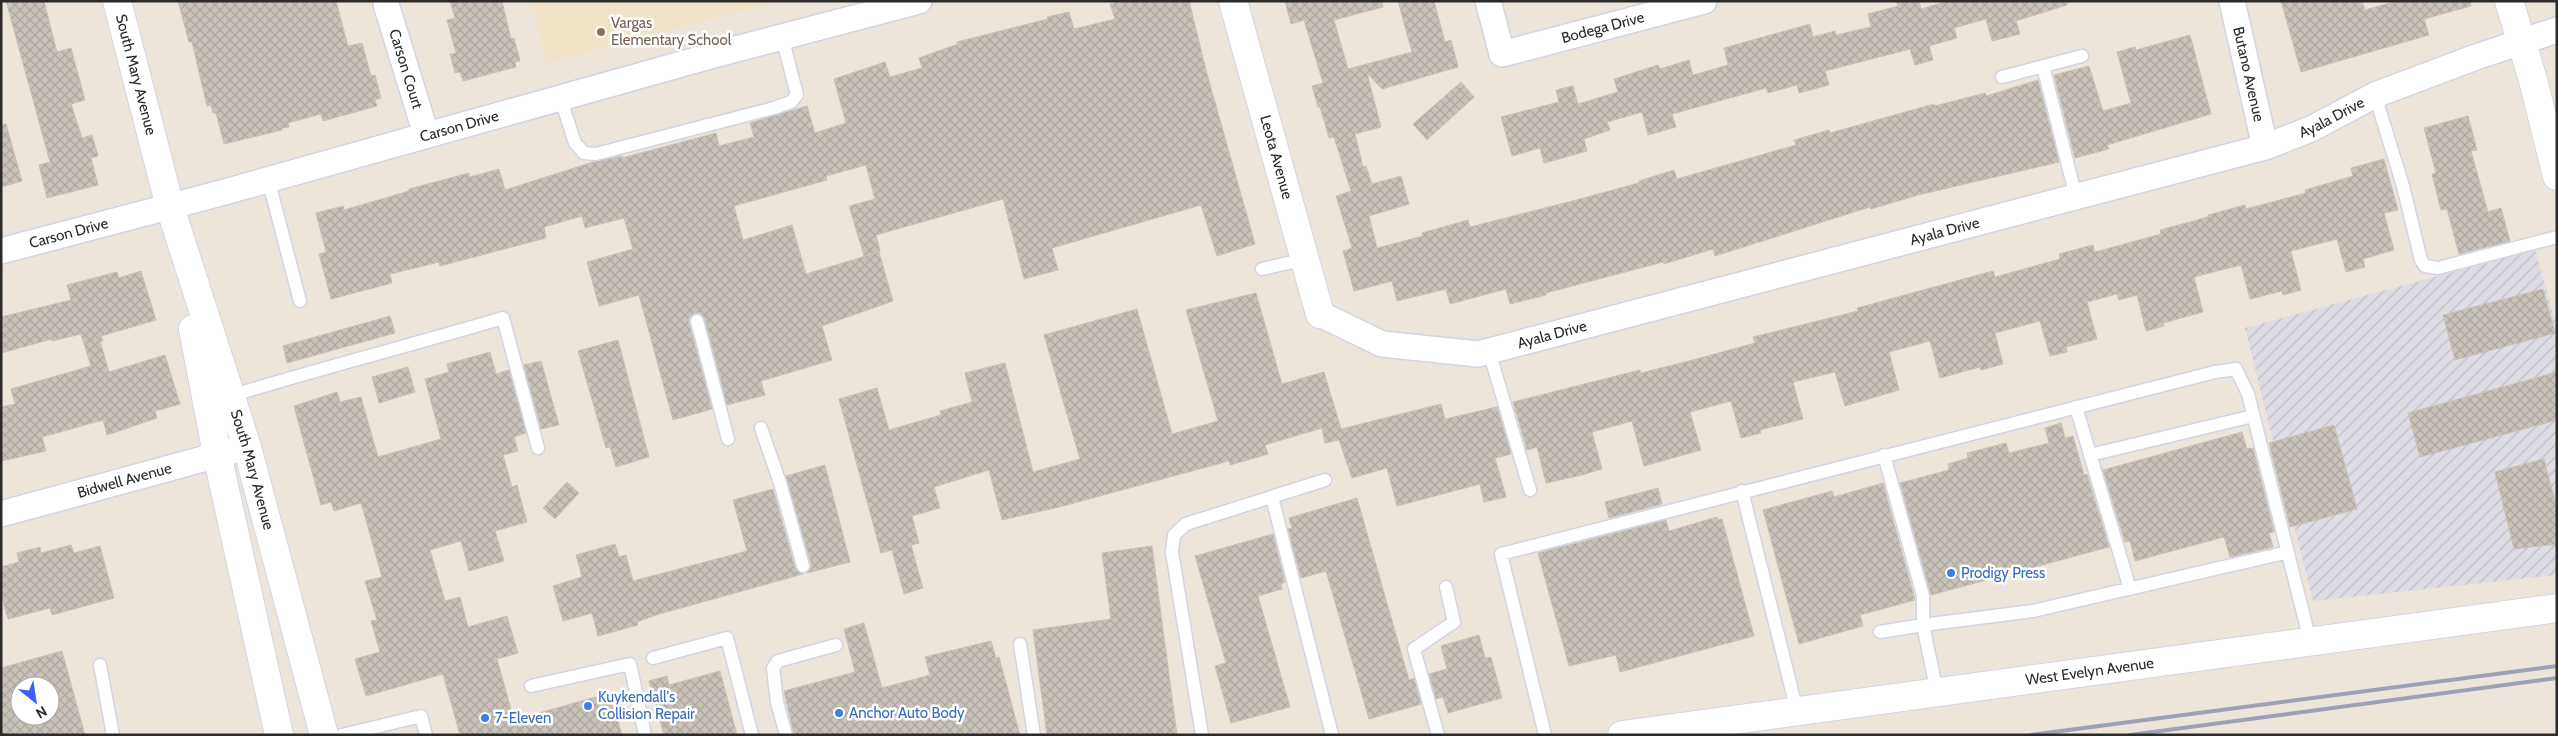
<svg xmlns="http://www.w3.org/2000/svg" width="2558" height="736" font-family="Cabin,sans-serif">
<defs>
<pattern id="industrial-furrows" width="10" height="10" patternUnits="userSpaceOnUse" patternTransform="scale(1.25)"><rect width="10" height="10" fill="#dedce5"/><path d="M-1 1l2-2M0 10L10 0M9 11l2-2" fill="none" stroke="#bfbdc5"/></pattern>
<pattern id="building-cross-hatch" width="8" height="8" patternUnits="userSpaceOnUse" patternTransform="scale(1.25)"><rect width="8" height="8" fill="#c9c2ba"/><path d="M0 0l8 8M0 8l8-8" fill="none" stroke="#ada7a0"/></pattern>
</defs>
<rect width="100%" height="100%" fill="#eee5da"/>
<path fill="url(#industrial-furrows)" d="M2535,250L2557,327V575L2313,601L2245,328Z"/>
<path fill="#f1e3c8" d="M531,1H778L547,63Z"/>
<path fill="url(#building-cross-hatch)" stroke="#c9c1b4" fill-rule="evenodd" d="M6,1H44L57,52L71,48L85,100L71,104L82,138L92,135L98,156L91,158L98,185L47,198L39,165L50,162Z
M178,1H336L348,46L362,43L371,76L375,75L381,98L375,100L377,106L323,121L321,114L288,123L289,127L282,128V130L224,144L216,113H213L211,105L207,106L192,42H189Z
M450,1H502L511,39L514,38L520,61L515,62L516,67L463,81L460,72L455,73L450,54L456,53L447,20L455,18Z
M1120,1H1189L1207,74L1255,244L1217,256L1201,205L1052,248L1058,270L1024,279L1003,199L876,235L880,251L864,256L849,206L875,199L866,165L826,176L827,180L734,206L743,240L792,225L806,274L879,252L893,301L822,326L832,360L761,381L765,395L727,405L705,319L700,313H694L689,318V323L712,409L673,420L639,295L599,306L587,262L633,249L624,218L585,228L582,216L544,227L546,238L440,266L439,262L390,274L392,283L331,299L319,254L326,252L316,213L343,206L344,210L409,191V189L469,173L470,177L499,169L505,190L593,162L622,156V158L716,133L719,146L754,137L750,123L807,106L815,133L846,123L834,79L885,62L890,77L922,68L919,58L958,44L957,42L1048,19L1047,17L1069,12L1074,29L1115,19L1110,4Z
M1285,1H1382L1383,7L1334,20L1348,69L1412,52L1398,1H1434L1445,42L1451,40L1458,67L1382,89L1367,73L1381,127L1355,134L1363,167L1366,166L1372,184L1401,176L1409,204L1369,216L1377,248L1423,236L1422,233L1468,220L1470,227L1576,200L1639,183V181L1674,170L1677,179L1796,145L1794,140L1829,130L1830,133L1934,104L1935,106L1985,93L1986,96L2038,80L2059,162L1918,195L1871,209L1870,207L1715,256L1713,249L1664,264L1663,262L1546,293V295L1510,304L1506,289L1450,304L1446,289L1397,301L1392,281L1354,291L1343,251L1352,248L1336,196L1351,191L1334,137L1329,138L1320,107H1318L1312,86L1323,83L1304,20L1291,24Z
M1896,1H1919L1921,9L1948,1H2067V5L2016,21L2020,34L1992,41L1986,19L1954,28L1957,38L1929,46L1933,60L1915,65L1910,49L1825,71L1829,85L1799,93L1797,85L1768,93L1766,88L1672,114L1676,127L1648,135L1642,112L1607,122L1610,130L1584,139L1587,151L1559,159L1544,163L1540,148L1512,156L1501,117L1559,102L1556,90L1573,86L1578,104L1618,92L1614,79L1658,65L1660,69L1689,60L1693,75L1728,65L1724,48L1810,24L1813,37L1835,31L1836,35L1871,27L1868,14L1898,6Z
M2281,1H2362L2365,10L2397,1H2470L2471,6L2424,19L2429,35L2301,72Z
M2190,35L2211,114L2107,145L2109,149L2075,158L2054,75L2089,66L2103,111L2131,103L2117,52L2135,47L2136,50Z
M1461,82L1474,97L1427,140L1413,124Z
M2468,116L2477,150L2471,151L2488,212L2501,208L2510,241L2459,254L2447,209L2441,210L2432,174L2436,173L2424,128Z
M6,124L22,181L1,187V125Z
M2384,159L2398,210L2384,213L2394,250L2363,259L2365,267L2346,272L2337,239L2291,251L2301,290L2283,295L2282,291L2250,299L2241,265L2194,277L2203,312L2163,323L2164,326L2146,331L2137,295L2119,300L2117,294L2087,302L2097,339L2066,347L2067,352L2050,356L2040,321L1995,333L2003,364L1981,370L1980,367L1940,378L1930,341L1889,352L1899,390L1845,406L1835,372L1793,382L1803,419L1760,430L1761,433L1741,438L1731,401L1690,412L1701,450L1644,466L1632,421L1592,432L1602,469L1582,475L1546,483L1537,447L1527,450L1513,402L1640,370L1641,373L1689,361L1755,343L1753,337L1858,311L1857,308L1993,271L1995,277L2060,259L2059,254L2093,245L2095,252L2161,234L2160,230L2208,217V215L2245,205L2246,209L2306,193L2305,190L2353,176L2351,168Z
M141,271L156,320L101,336L103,341H100L109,372L165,355L180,404L155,411L157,418L107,435L103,420L42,437L46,451L1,461V407L15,404L11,389L91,366L81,334L52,341V339L1,353V317L71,300L67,285L117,272L119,278Z
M2543,289L2555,333L2455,360L2443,315Z
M1256,293L1282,384L1324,372L1341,429L1441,404L1445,419L1497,407L1511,454L1495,458L1506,497L1484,502L1480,484L1397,506L1387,468L1352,478L1339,440L1325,443L1322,428L1265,445L1268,454L1230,465L1229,461L1059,507L1002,520L989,470L934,487L940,508L912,516L919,543L911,545L923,588L904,594L892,550L881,553L839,399L877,388L889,430L941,415L940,411L972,402L965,373L1005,363L1033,472L1080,459L1044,335L1137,309L1172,434L1218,421L1186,310Z
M390,316L395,333L287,363L283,346Z
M618,340L649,457L616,467L610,447L606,448L578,351Z
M490,352L496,374L509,370L526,433L514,437L518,451L503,455L512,487L517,485L527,522L495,531L504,561L469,571L461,541L430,550L445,601L460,597L468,627L507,616L518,653L497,659L514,720L610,693L622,735H460L443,674L366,696L355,659L380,652L371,621L377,620L365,581L382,577L361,503L334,511L331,502L321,505L294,406L337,392L340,402L361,397L378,457L441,439L425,379L449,372L447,364Z
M541,361L559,425L541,429L524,365Z
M408,367L415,392L379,403L372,377Z
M2557,372V420L2420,457L2408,413Z
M2061,423L2065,438L2073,436L2084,475L2087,474L2109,547L1931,595L1900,483L1949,470L1948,464L1968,458L1967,453L2006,443L2009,453L2049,443L2045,428Z
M2334,425L2357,509L2290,527L2269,443Z
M2242,432L2247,449L2253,448L2274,532L2269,533L2273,547L2230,557L2224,537L2135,561L2130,541L2125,542L2103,470Z
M2544,459L2557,510V544L2514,549L2495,472Z
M825,465L850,562L807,573L811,568V564L786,476Z
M567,482L579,493L555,519L543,508Z
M1883,483L1915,600L1860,615L1863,626L1799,644L1763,510L1832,491L1834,497Z
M1658,488L1662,504L1609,518L1605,502Z
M773,489L795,568L803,574L656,615L637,622L638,625L598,636L592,613L563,621L553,586L582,577L576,555L615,544L619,557L626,555L633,581L747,551L733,500Z
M1357,498L1409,680L1414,678L1421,704L1369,719L1326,571L1301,578L1288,529L1292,528L1289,518Z
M1717,517L1718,520L1722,519L1754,636L1620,672L1616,655L1569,666L1538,553L1666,520L1669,531Z
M1273,534L1285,582L1281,584L1282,589L1258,596L1290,707L1231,723L1215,666L1226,663L1195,556Z
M71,545L74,553L100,546L114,598L52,615L50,608L8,619L1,595V567L19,562L17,553L40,547L41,553Z
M1152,546L1177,735H1047L1033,630L1111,619L1102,553Z
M864,623L882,688L930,675L925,657L991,641L996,658L999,657L1020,735H794L784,691L855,672L844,629Z
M1479,635L1485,658L1491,657L1502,698L1448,713L1443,697L1436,699L1429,674L1447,669L1441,646Z
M62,651L85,735H1V668ZM20,686H50V716H20Z
M720,671L737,735H664L649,681L667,676L669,685Z"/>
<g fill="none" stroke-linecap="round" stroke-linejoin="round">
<defs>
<path id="lane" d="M2043,66L2076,197
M2002,77L2082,56
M2375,95L2403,186L2421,260L2425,266L2438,268L2557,237
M560,97L575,143L584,153L596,154L774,108L791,102L797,95L782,37
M268,179L300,301
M1262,269L1306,259
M697,321L728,439
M1489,351L1530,490
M230,396C321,368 412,345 503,318L538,448
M2076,407L2130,589
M761,428L781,486L803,566
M1884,455L1923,596V625L2033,611L2288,552
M2090,455L2253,416
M1742,491L1797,711
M1272,497L1332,735
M1880,632L1923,625L1937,692
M1020,644L1034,735
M653,658L727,638L752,735
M100,665L113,735
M531,686L630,664L645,735
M342,735L421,716L426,735
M786,735L777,702L773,668L778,661L836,645
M1202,735L1172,552L1174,535L1186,524L1325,480
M1438,735L1414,649L1454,622L1446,587
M1545,735L1501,554L2215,372L2236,369L2248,394L2310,641"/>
<g id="street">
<path id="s1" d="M1488,1L1502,54L1704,1"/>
<path id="s2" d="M2232,1L2265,147"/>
<path id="s3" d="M386,4L426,134"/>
<path id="s4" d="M1,251L221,193L721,53L919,1"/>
<path id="s5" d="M1320,314L1382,344L1478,354L2265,147L2311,129L2375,95L2476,57L2557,30"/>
<path id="s6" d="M1,514L247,447"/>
</g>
<g id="secondary">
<path id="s7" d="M117,1L170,207L247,447L324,735"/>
<path id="s8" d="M1233,1L1320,314"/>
<path d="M2509,1L2533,80L2557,176"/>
<path d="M193,329L217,454L279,735"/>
<path id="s9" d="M1622,735L2557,608"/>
</g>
</defs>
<use href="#lane" stroke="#d0d4e5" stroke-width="15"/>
<use href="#street" stroke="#d0d4e5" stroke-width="28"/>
<use href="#secondary" stroke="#d0d4e5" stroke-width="30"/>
<use href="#lane" stroke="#fff" stroke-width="12"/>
<use href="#street" stroke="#fff" stroke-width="25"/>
<use href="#secondary" stroke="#fff" stroke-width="28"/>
<path stroke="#9da1b7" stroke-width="4" d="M2031,735L2557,666
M2130,735L2557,678"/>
</g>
<circle fill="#8d6e63" stroke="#fff" stroke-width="2" cx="601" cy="32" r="5"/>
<g fill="#3f7fe0" stroke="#fff" stroke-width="2">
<circle cx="1951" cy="573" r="5"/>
<circle cx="588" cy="706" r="5"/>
<circle cx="839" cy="713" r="5"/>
<circle cx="485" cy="718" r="5"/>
</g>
<g text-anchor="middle" stroke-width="5" stroke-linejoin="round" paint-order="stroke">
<g font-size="15" fill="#785e54" stroke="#fff" text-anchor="start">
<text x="611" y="28">Vargas<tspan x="611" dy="17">Elementary School</tspan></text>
</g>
<g font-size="15" fill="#2a2a2a" stroke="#fff">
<text dy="5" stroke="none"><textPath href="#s1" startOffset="159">Bodega Drive</textPath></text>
<text dy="5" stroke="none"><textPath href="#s3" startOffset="68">Carson Court</textPath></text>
<text dy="5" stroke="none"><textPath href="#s2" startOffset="75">Butano Avenue</textPath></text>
<text dy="5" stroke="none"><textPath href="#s7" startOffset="76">South Mary Avenue</textPath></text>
<text dy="5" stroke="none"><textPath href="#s5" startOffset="1052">Ayala Drive</textPath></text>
<text dy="5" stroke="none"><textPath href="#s4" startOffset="475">Carson Drive</textPath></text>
<text dy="5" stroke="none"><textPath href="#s8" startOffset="162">Leota Avenue</textPath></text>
<text dy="5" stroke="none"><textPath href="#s5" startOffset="648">Ayala Drive</textPath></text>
<text dy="5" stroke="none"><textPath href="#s4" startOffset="70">Carson Drive</textPath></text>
<text dy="5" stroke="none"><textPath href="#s5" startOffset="242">Ayala Drive</textPath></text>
<text dy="5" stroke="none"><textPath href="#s7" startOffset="488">South Mary Avenue</textPath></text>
<text dy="5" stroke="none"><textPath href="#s6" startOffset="128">Bidwell Avenue</textPath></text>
<text dy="5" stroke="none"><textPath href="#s9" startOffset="472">West Evelyn Avenue</textPath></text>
</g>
<g font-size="15" fill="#366cbe" stroke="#fff" text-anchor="start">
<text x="1961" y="578">Prodigy Press</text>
<text x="598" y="702">Kuykendall's<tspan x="598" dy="17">Collision Repair</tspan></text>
<text x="849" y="718">Anchor Auto Body</text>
<text x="495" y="723">7-Eleven</text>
</g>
</g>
<rect width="2558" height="736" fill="none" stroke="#2a2a2a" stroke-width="5"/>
<g transform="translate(35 701) rotate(150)"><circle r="24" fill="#ffffff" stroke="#aaaaaa"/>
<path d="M0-4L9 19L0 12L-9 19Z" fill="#3661ff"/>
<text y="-8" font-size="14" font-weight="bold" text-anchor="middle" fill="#2a2a2a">N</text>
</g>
</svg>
